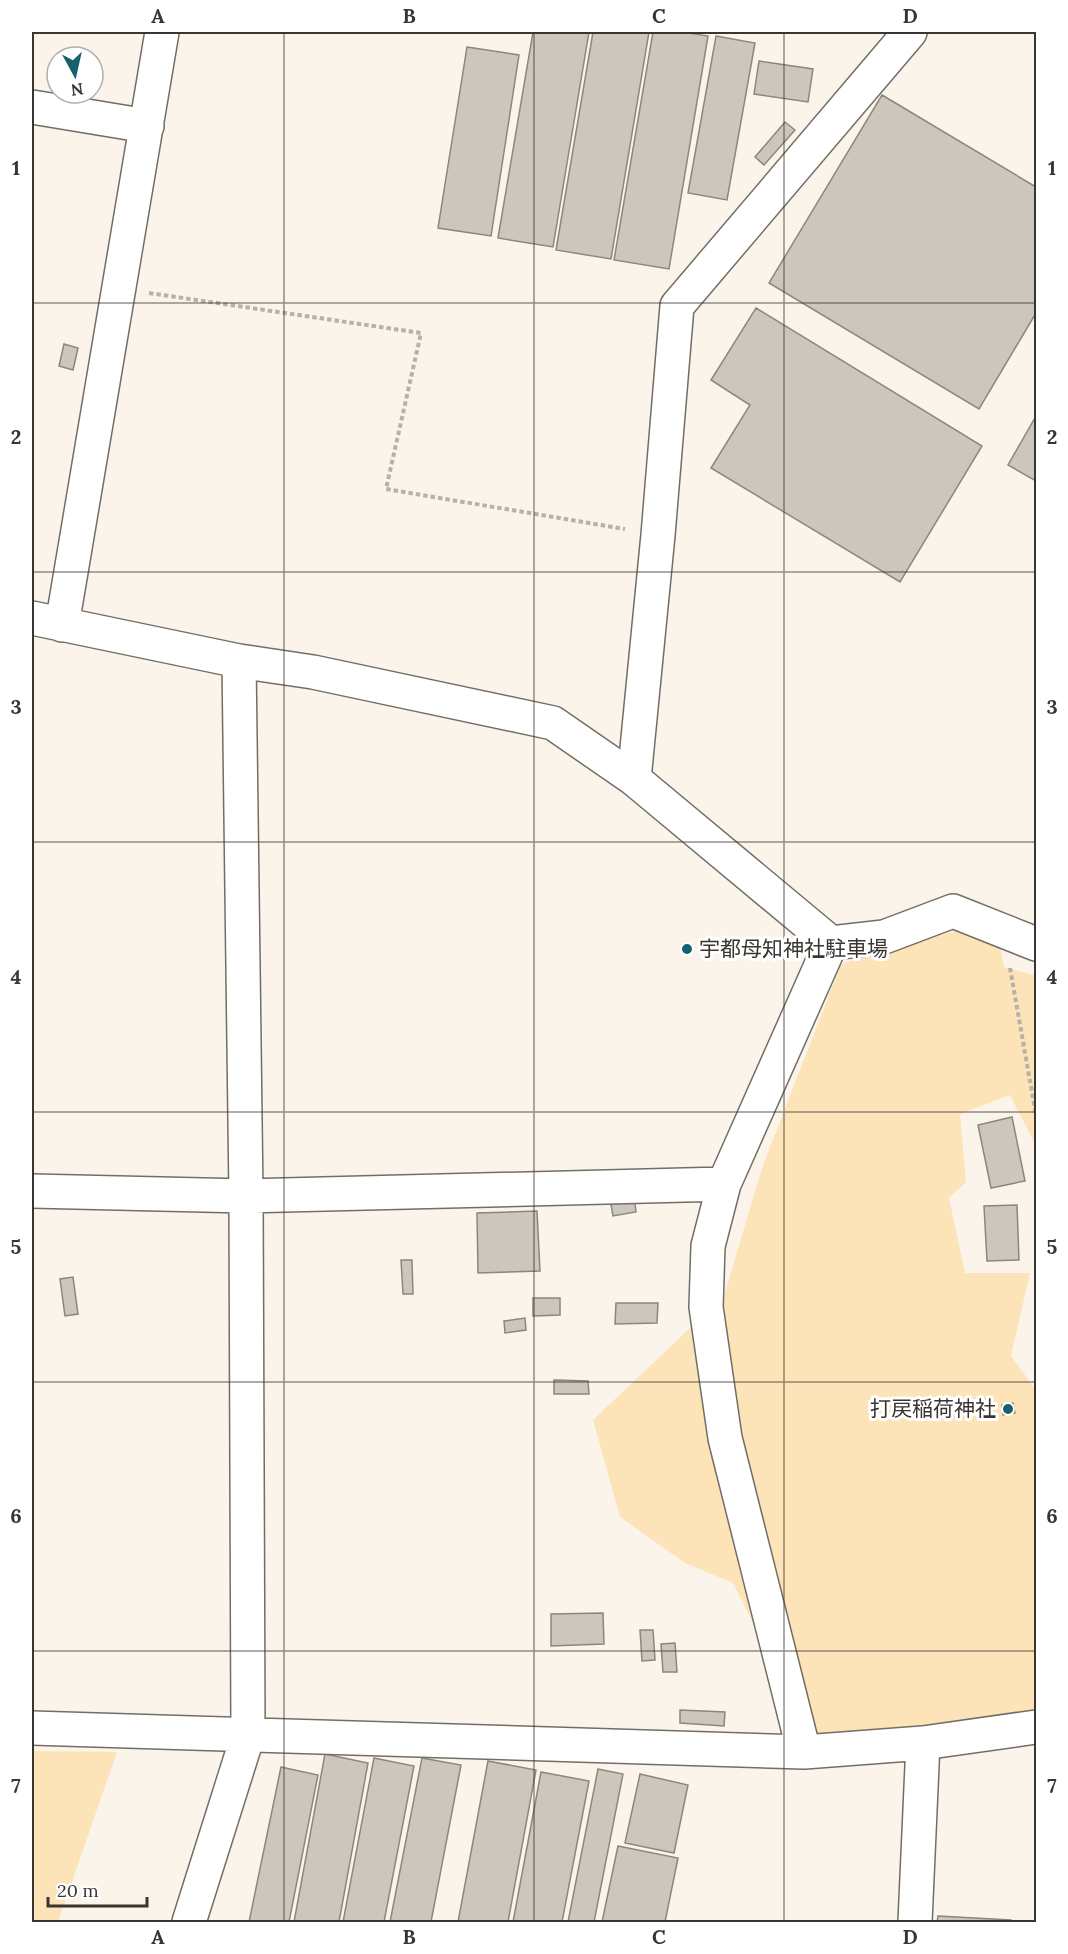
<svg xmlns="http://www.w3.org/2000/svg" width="1068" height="1954" font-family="Lora,'Noto Sans JP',serif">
<rect width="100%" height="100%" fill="#faf4ea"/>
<path fill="#fde3b8" d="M967,928L999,941L1004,967L1033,975L1036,974V1146L1010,1095L960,1114L966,1182L949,1198L965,1273H1030L1011,1356L1036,1390V1712L943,1733L811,1738L733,1583L685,1563L620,1517L593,1420L724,1296L762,1168L841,964Z
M32,1751L117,1752L58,1922H32Z"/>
<path fill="#ccc6bd" stroke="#8c877e" stroke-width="1.5" d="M533,32H589L553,247L498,238Z
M593,32H649L611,259L556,250Z
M653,32H683L708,36L669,269L614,260Z
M716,36L755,43L727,200L688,193Z
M467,47L519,55L491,236L438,228Z
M759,61L813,69L808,102L754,94Z
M882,95L1036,187V313L979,409L769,283Z
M785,122L795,130L764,165L755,157Z
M756,308L982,446L900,582L711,468L750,405L711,380Z
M64,344L78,348L73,370L59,366Z
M1036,416V481L1008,465Z
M1012,1117L1025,1181L991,1188L978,1125Z
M634,1196L636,1212L613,1216L610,1199Z
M1017,1205L1019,1260L987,1261L984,1206Z
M537,1211L540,1271L478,1273L477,1213Z
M401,1260H412L413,1294H403Z
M73,1277L78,1314L65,1316L60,1279Z
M533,1298H560V1315L533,1316Z
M616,1303H658L657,1323L615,1324Z
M525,1318L526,1330L505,1333L504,1321Z
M554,1380L588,1381L589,1394H554Z
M1013,1403L1015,1413L1003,1415L1002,1405Z
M603,1613L604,1644L551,1646V1614Z
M640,1630H653L655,1660L642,1661Z
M675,1643L677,1672H663L661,1644Z
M680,1710L725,1712L724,1726L680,1723Z
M325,1754L368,1763L339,1922H294Z
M374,1758L414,1766L384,1922H343Z
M422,1758L461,1765L431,1922H390Z
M488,1761L536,1770L508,1922H458Z
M281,1767L318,1775L289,1922H249Z
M598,1769L623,1774L594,1922H568Z
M541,1772L589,1781L562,1922H513Z
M640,1774L688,1785L674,1853L625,1843Z
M618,1846L678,1858L665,1922H602Z
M938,1916L1011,1920V1922H937Z"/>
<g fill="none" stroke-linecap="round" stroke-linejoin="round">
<defs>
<path id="minor" d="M32,107L147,126
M32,618L239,661L313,672L553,723L634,779L831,943L884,937L953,911L1036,944
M62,625L162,32
M634,779L658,535L677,306L910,32
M32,1191L246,1196L724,1184
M32,1728L804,1752L923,1743L1036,1727
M804,1752L725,1438L706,1307L708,1246L724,1184L831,943
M189,1922L248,1735L246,1196L239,661
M915,1922L923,1743"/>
</defs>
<use href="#minor" stroke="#736e65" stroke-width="36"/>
<path stroke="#b6b1a9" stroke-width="4" stroke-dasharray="4.5 3" stroke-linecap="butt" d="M149,293L421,333L386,489L625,529
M1010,968L1036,1115"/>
<use href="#minor" stroke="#fff" stroke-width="33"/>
</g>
<path fill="none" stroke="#393632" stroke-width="1.5" stroke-opacity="0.55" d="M284,32V1922M534,32V1922M784,32V1922M32,303H1036M32,572H1036M32,842H1036M32,1112H1036M32,1382H1036M32,1651H1036"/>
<g fill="#17616f" stroke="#fff" stroke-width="2">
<circle cx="687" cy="949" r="6"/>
<circle cx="1008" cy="1409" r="6"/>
</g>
<g text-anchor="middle" stroke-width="6" stroke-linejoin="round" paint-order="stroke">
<g font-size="21" fill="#393632" stroke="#fff" text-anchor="start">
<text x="699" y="956">宇都母知神社駐車場</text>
<text x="996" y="1416" text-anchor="end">打戻稲荷神社</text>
</g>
</g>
<rect width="1068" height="1954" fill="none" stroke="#ffffff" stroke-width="66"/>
<g transform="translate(75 75) rotate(172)"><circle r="28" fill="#ffffff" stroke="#b0afad" stroke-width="1.5"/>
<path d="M0-4.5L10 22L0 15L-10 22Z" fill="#17616f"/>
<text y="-9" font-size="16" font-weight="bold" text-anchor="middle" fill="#393632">N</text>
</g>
<path d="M48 1897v9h99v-9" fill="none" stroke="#393632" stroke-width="3"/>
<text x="57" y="1897" font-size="18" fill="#393632" stroke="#ffffff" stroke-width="4.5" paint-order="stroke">20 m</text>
<rect x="33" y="33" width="1002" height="1888" fill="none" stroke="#393632" stroke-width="2"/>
<g font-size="20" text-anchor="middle" font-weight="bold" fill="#393632">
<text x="158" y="23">A</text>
<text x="409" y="23">B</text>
<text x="659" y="23">C</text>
<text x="910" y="23">D</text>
<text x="16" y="175">1</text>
<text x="1052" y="175">1</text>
<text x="16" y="444">2</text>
<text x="1052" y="444">2</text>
<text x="16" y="714">3</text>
<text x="1052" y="714">3</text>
<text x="16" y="984">4</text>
<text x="1052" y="984">4</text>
<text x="16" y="1254">5</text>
<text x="1052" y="1254">5</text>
<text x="16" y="1523">6</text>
<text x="1052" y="1523">6</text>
<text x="16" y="1793">7</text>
<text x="1052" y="1793">7</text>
<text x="158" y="1944">A</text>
<text x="409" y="1944">B</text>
<text x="659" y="1944">C</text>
<text x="910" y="1944">D</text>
</g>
</svg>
